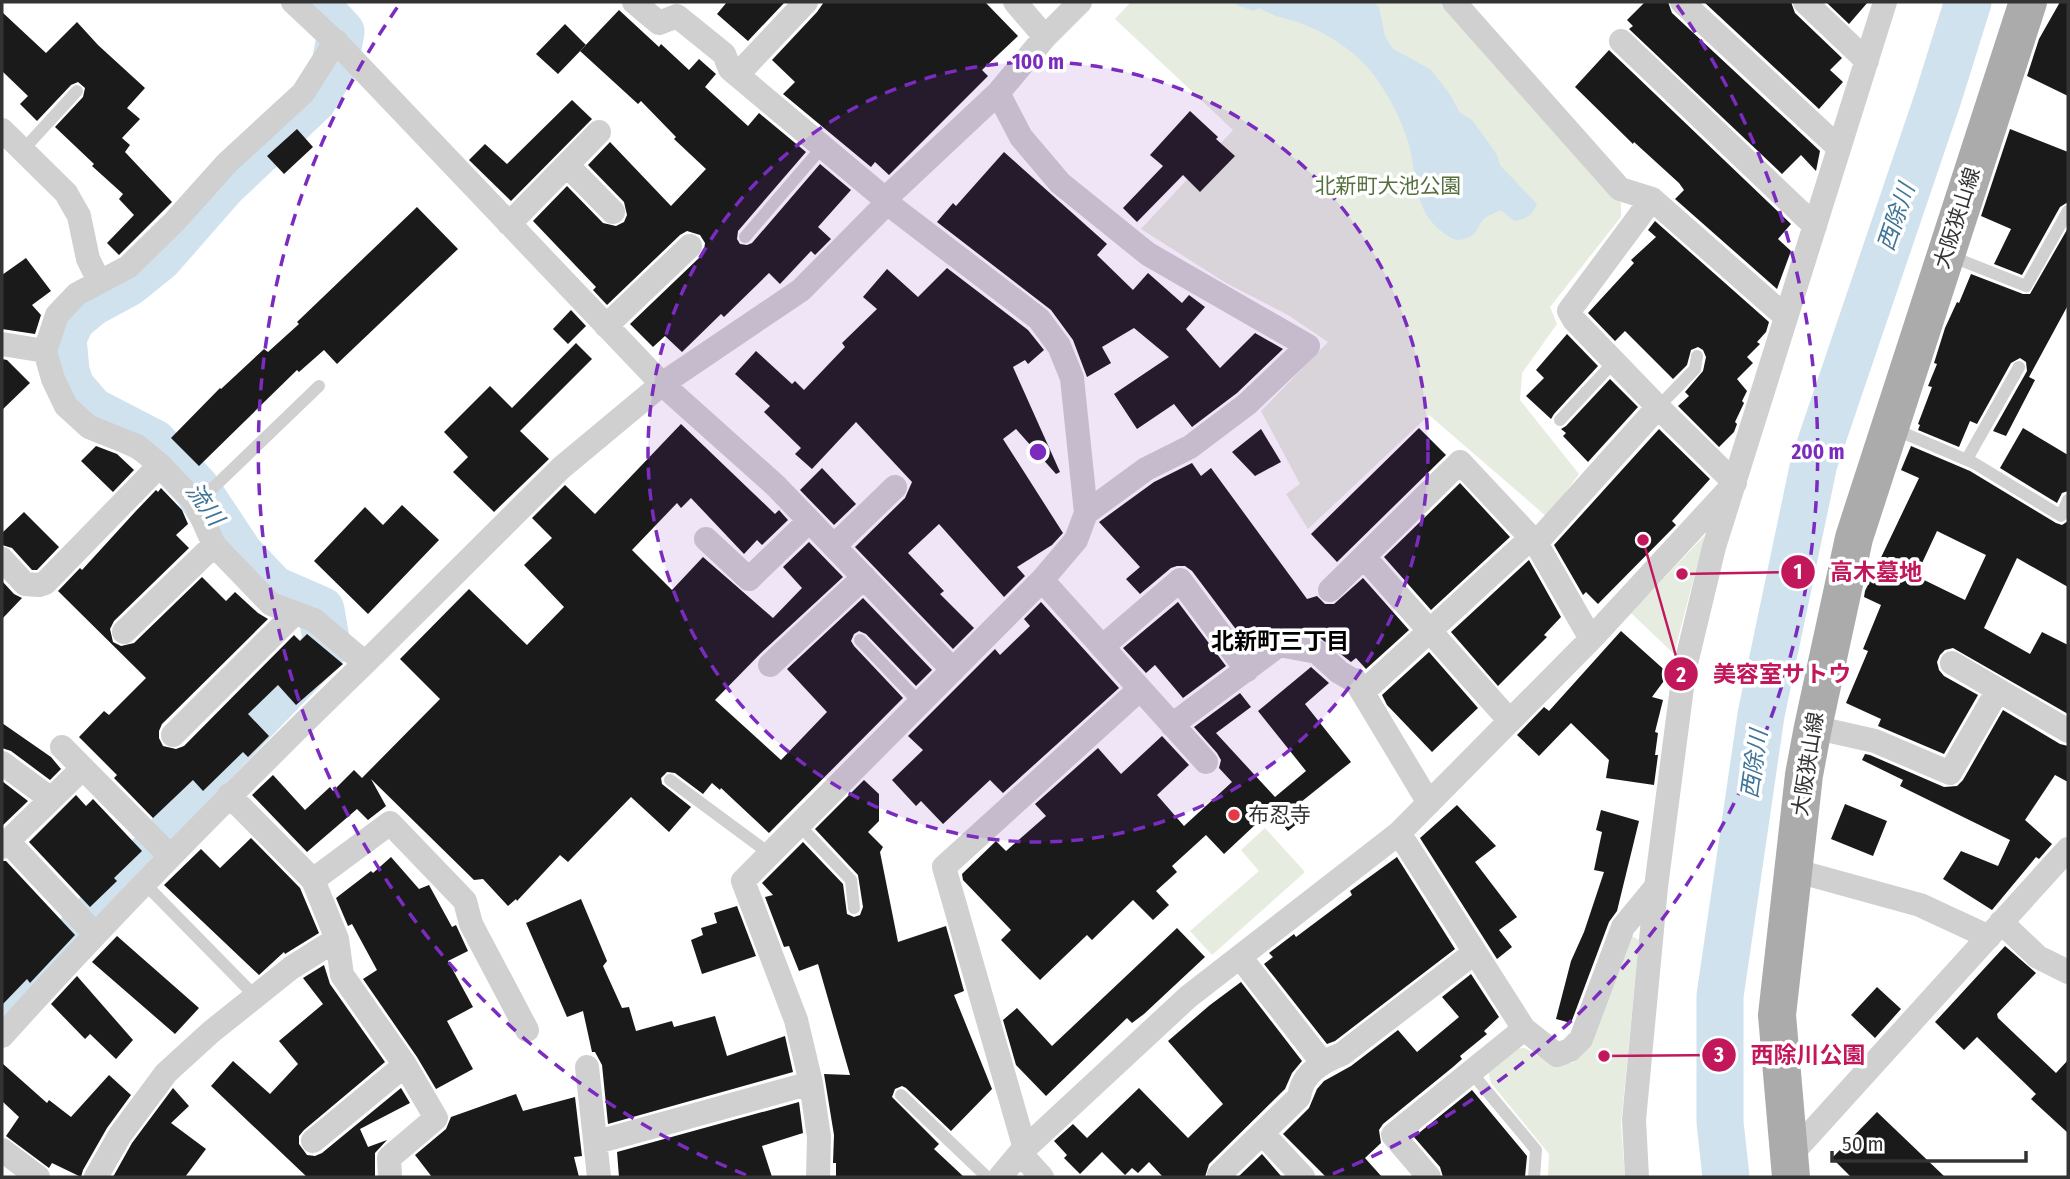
<svg xmlns="http://www.w3.org/2000/svg" width="2070" height="1179" font-family="'Fira Sans Condensed','Noto Sans JP',sans-serif">
<rect width="100%" height="100%" fill="#fff"/>
<path fill="#e6ecdf" d="M1131,2H1444L1621,203V217L1550,307L1557,324L1522,373L1520,400L1579,474L1547,517L1429,415L1308,529L1286,494L1300,484L1261,411L1328,342L1288,315L1226,283L1141,229L1233,130L1115,19Z
M1705,535L1674,654L1631,613Z
M1265,828L1305,872L1212,955L1190,931L1259,871L1241,850Z
M1626,933L1639,940L1621,1124L1625,1177H1548L1549,1154L1491,1083L1488,1070L1511,1049L1525,1048L1548,1062L1573,1063L1588,1047Z"/>
<path fill="#cfe2ee" d="M1235,2H1374L1379,7L1385,36L1393,49L1430,69L1449,93L1460,113L1472,120L1483,135L1497,155L1500,165L1537,204C1532,216 1526,219 1514,221L1501,210C1495,213 1486,216 1482,221C1476,229 1478,235 1464,239C1457,242 1451,238 1445,234C1411,210 1419,177 1408,142C1401,118 1389,96 1374,75C1356,52 1328,33 1300,23C1286,18 1273,17 1260,8L1253,11L1237,5Z"/>
<g fill="none" stroke-linecap="round" stroke-linejoin="round">
<path stroke="#cfe2ee" stroke-width="47" d="M2,1017L174,830L182,795L327,645L321,610L273,589L240,554L196,488L154,443L92,411L71,387L66,371L63,338L72,319L91,303L128,283L159,258L223,185L313,100L335,64L341,32L313,2
M1726,1177L1720,1122V996L1761,715L1814,463L1938,98L1968,2"/>
</g>
<path fill="#1a1a1a" fill-rule="evenodd" d="M727,2H782L784,3L748,41L717,14Z
M824,2H985L1018,36L982,70L988,76L889,175L875,162L871,167L783,94L795,82L772,60L817,12Z
M1645,2H1668L1672,13L1820,151L1816,171L1801,155L1782,174L1629,29L1633,26L1627,20Z
M1704,2H1791L1795,13L1842,58L1830,70L1843,82L1819,109Z
M1826,2H1868L1849,24Z
M2060,2H2068V96L2027,76L2039,39Z
M619,10L659,47L661,44L689,70L699,59L716,74L705,87L748,126L759,113L806,152L738,231L737,239L740,244L747,245L752,243L820,164L851,190L818,227L831,239L815,255L811,251L780,284L769,273L724,317L721,314L682,352L665,336L653,347L630,324L700,257L704,251L705,243L700,235L687,231L680,235L607,305L593,290L596,287L533,221L567,186L603,223L616,226L624,222L627,215L624,202L588,165L610,142L671,206L706,169L674,139L676,137L641,101L638,104L580,51Z
M2,12L46,53L77,22L98,45L145,88L127,108L140,119L122,138L130,145L125,152L172,202L119,255L107,243L134,215L119,199L123,194L92,166L94,164L55,127L83,97L85,88L78,82L71,85L37,121L20,104L28,96L2,71Z
M565,24L586,45L558,74L536,54Z
M1609,50L1791,224L1778,239L1791,251L1777,289L1675,199L1684,190L1679,183L1634,142L1633,144L1575,87Z
M572,100L592,119L511,201L469,160L485,144L507,164Z
M1190,111L1218,137L1216,139L1235,156L1200,192L1183,175L1137,222L1123,208L1163,166L1150,155Z
M297,129L313,147L284,174L267,156Z
M2010,129L2068,152V202L2060,207L2022,275L1994,264L2011,229L1981,216Z
M1004,152L1107,244L1097,255L1133,290L1148,273L1182,303L1189,295L1205,307L1186,329L1220,368L1255,333L1283,349L1237,393L1192,427L1174,404L1137,429L1114,394L1169,357L1134,328L1102,347L1111,363L1087,377L1073,340L1051,310L937,222L953,203L956,206Z
M417,207L458,249L337,364L324,350L299,372L297,370L199,466L171,438L220,388L221,389L264,349L268,352L299,324L297,322Z
M1655,221L1769,322L1766,332L1757,342L1760,344L1747,357L1753,363L1737,379L1747,391L1742,401L1744,403L1735,422L1737,424L1734,432L1719,447L1678,406L1689,396L1685,392L1703,371L1706,357L1703,350L1698,347L1691,350L1687,365L1673,379L1625,331L1615,341L1588,313L1634,263L1631,260L1656,237L1648,230Z
M2068,228V305L2029,377L2035,380L2006,436L1993,431L2027,371L2026,362L2020,358L2011,363L1977,424L1970,421L1959,447L1918,430L1920,425L1918,424L1932,387L1928,386L1937,364L1934,363L1945,328L1957,302L1959,303L1971,274L2023,294H2030Z
M26,258L51,291L32,305L41,315L35,334L2,329V275Z
M947,268L1028,330L1044,350L1028,364L1025,360L1013,367L1060,472L1056,474L1016,429L1003,439L1063,533L1052,545L1017,567L1025,576L1004,597L939,524L908,553L944,591L940,594L974,628L953,649L855,547L905,498L912,482L856,422L812,469L795,454L801,448L764,412L770,406L735,374L756,351L792,384L795,381L804,390L845,347L842,343L877,309L863,297L887,269L918,297Z
M571,310L586,326L568,344L553,329Z
M1567,334L1598,366L1554,414L1551,419L1526,396L1544,378L1536,370Z
M576,343L592,359L520,431L549,459L494,512L453,472L468,457L444,432L490,386L512,408Z
M2,359L7,360L30,383L2,410Z
M1610,379L1638,407L1588,462L1563,436L1566,433L1561,429L1566,426Z
M681,424L775,514L779,510L788,520L762,545L757,540L744,554L691,498L681,508L677,503L632,550L672,590L703,557L773,618L802,588L783,567L809,542L843,577L761,653L715,700L781,760L827,712L787,669L863,598L932,670L916,686L866,634L859,631L854,634L851,641L854,646L903,698L769,833L721,788L720,790L712,783L703,794L675,773L667,772L661,778L662,784L691,807L669,832L631,797L568,862L560,855L517,901L516,899L508,906L483,879L474,880L371,779L386,806L368,820L357,809L307,852L252,795L273,775L305,810L330,787L333,791L354,770L362,778L440,699L400,659L469,589L527,645L564,607L524,565L552,538L532,518L565,485L595,514Z
M1419,428L1446,455L1337,562L1311,534Z
M2023,428L2068,455V491L2062,493L2057,503L2000,468Z
M1261,429L1281,462L1255,476L1232,452Z
M1659,429L1710,479L1672,521L1676,525L1598,604L1586,592L1583,595L1554,545Z
M96,446L117,454L134,470L113,492L81,461Z
M1911,446L1970,471L2056,523L2062,525L2068,521V587L2017,558L1984,628L2030,654L2042,632L2068,645V714L1953,648L1945,650L1940,655L1937,662L1939,670L1944,676L1978,695L1944,754L1878,726L1881,719L1846,703L1868,651L1863,649L1881,605L1864,597L1865,591L1919,478L1901,470ZM1937,531L1986,555L1965,600L1916,576Z
M1192,463L1201,476L1211,468L1307,599L1317,596L1325,604H1334L1363,578L1409,630L1366,669L1356,658L1351,662L1320,638L1282,630L1271,633L1250,648L1192,571L1185,566H1177L1171,568L1140,594L1126,579L1140,567L1099,522L1154,482Z
M822,468L856,504L834,525L800,490Z
M1460,483L1510,537L1431,610L1384,557Z
M161,488L182,510L188,524L176,535L189,548L114,621L110,629L113,642L121,646L134,643L202,577L226,601L235,592L258,613L268,619L162,724L159,731V738L163,746L176,749L184,746L294,635L300,641L307,634L343,664L296,705L278,685L248,714L269,736L248,757L243,752L203,791L193,780L153,818L114,778L117,775L79,737L104,711L109,715L146,678L58,591L80,568L82,570L135,512L156,490L158,492Z
M402,505L439,540L368,614L314,561L365,507L383,525Z
M24,512L59,547L37,570H32L12,548L2,545V533Z
M1529,560L1561,617L1544,635L1547,637L1498,686L1451,632Z
M2,581L14,594L22,598L2,619Z
M1041,602L1119,688L1003,793L990,780L943,824L921,801L916,806L892,780L923,750L908,736L995,649L1000,655L1030,626L1024,619Z
M1178,602L1226,666L1183,698L1155,665L1146,673L1123,648Z
M1621,631L1669,674L1652,697L1663,700L1655,732L1658,733L1655,755H1658L1654,785L1606,778L1609,760L1571,723L1539,756L1517,735L1544,707L1549,711Z
M1429,652L1478,708L1432,752L1387,705L1382,695Z
M1311,667L1329,683L1305,704L1351,762L1296,806L1305,817L1288,831L1271,810L1224,854L1206,835L1172,866L1177,872L1156,891L1169,905L1153,920L1133,900L1092,940L1087,935L1040,980L1001,940L1011,930L963,880L962,874L996,841L1006,851L1046,816L1035,804L1098,748L1121,774L1162,736L1189,765L1157,795L1184,826L1232,782L1219,768L1221,760L1217,753L1194,727L1240,693L1251,707L1216,733L1275,797L1306,771L1258,711Z
M2003,710L2060,744L2068,746V782L2055,775L2025,820L2052,844L2039,859L2036,857L1992,910L1943,879L1961,851L1998,866L2010,840L1900,786L1903,780L1862,760L1865,754L1870,755L1944,787L1957,786L1963,780Z
M2,723L51,757L61,769L50,780L11,751L2,748Z
M864,780L879,794V821L868,832L883,847L880,852L898,942L946,926L964,991L954,995L992,1089L951,1131L906,1088L902,1086L895,1089L892,1097L939,1144L934,1149L964,1177H836V1163H833L834,1135L824,1074L850,1075L818,964L799,971L789,946L784,947L765,897L773,895L762,883L803,842L843,884L847,914L854,917L860,915L863,907L858,875L815,829Z
M2,781L28,801L2,826Z
M76,795L86,806L93,799L142,851L114,878L117,881L90,907L29,842Z
M1845,804L1887,821L1873,856L1831,839Z
M1457,805L1496,846L1475,862L1517,917L1499,930L1512,947L1497,959L1420,838Z
M1601,810L1639,821L1617,911L1609,922L1571,1023L1556,1019L1571,961L1584,932L1604,872L1594,870L1602,832L1596,830Z
M251,838L300,888L319,933L285,954L284,952L259,975L164,885L201,849L220,868Z
M391,857L419,889L429,885L452,927L456,925L468,951L448,961L473,1007L447,1021L473,1069L436,1089L417,1057L363,979L377,970L352,924L348,926L336,898L371,871L373,873Z
M1397,857L1455,949L1335,1041L1327,1044L1264,964L1273,957L1269,953L1294,934L1296,937L1352,895L1350,891Z
M2,861H6L75,935L30,983L27,979L2,1005Z
M581,899L607,961L603,966L622,1008L629,1007L636,1031L672,1021L674,1027L715,1016L727,1056L785,1036L793,1072L608,1124L602,1065L595,1052H592L583,1011L567,1017L526,923Z
M737,906L756,956L702,974L691,940L703,935L701,928L717,923L714,913Z
M1177,928L1205,957L1144,1014L1132,1023L1127,1018L1046,1096L1016,1065L1003,1020L1017,1008L1052,1046Z
M117,936L199,1008L175,1034L92,962Z
M2005,946L2036,973L1997,1014L1998,1018L2056,1073L2068,1060V1133L2031,1099L2036,1094L1977,1037L1964,1050L1935,1022Z
M324,965L330,984L385,1062L304,1130L299,1136V1144L307,1155L315,1156L322,1153L401,1088L410,1103L360,1129L368,1147L387,1140L375,1153V1177H307L211,1086L233,1061L270,1094L298,1064L279,1041L323,1004L303,978Z
M1471,974L1499,1017L1484,1031L1487,1034L1460,1056L1462,1059L1453,1067L1383,1124L1379,1130L1381,1143L1365,1158L1382,1177H1326L1283,1134L1309,1108L1317,1089L1324,1081L1351,1066L1398,1030L1417,1052L1459,1017L1442,997Z
M77,976L133,1040L116,1059L90,1034L85,1039L51,1004Z
M1241,982L1302,1061L1292,1073L1285,1089L1209,1164L1205,1177H1163L1149,1162L1138,1173L1132,1168L1125,1175L1102,1152L1080,1174L1064,1158L1067,1155L1054,1141L1073,1124L1087,1138L1139,1088L1188,1138L1223,1104L1168,1041L1210,1005Z
M1877,987L1901,1009L1875,1038L1851,1015Z
M2,1063L47,1103L49,1100L71,1117L109,1075L131,1095L107,1128L83,1170L81,1177L52,1163L49,1168L6,1136L19,1117L2,1101Z
M173,1088L189,1106L171,1123L206,1149L185,1177H113L132,1143Z
M1472,1090L1527,1156L1525,1177H1443L1440,1167L1414,1137Z
M516,1094L523,1111L575,1097L582,1156L574,1157L579,1177H432L415,1155L446,1129L451,1117Z
M799,1102L803,1133L762,1146L772,1177H619L617,1152Z
M1877,1112L1945,1177H1851L1832,1158Z
M1262,1154L1281,1176L1238,1177Z"/>
<g fill="none" stroke-linecap="round" stroke-linejoin="round">
<path stroke="#d0d0d0" stroke-width="12" d="M22,151L77,91
M745,237L824,145
M1950,256L2026,286L2068,211
M1658,407L1695,369L1697,356
M1560,420L1614,362
M1894,429L1974,463L2061,516L2068,500
M1967,459L2019,367
M195,502L215,486L319,386
M860,640L920,703
M670,780L770,854
M799,825L851,880L854,908
M144,883L256,997
M1471,1072L1536,1150L1534,1177
M901,1095L987,1177"/>
<path stroke="#d0d0d0" stroke-width="24" d="M293,2L343,49L662,384L801,290L887,203
M634,2L659,23L677,16L724,54L730,69L885,199
M1454,2L1620,189L1652,199L1786,317
M1682,2L1839,148
M1805,2L1867,61
M1045,37L1080,2
M1621,41L1815,226
M737,75L806,2
M998,93L1021,137L1060,183L1148,254L1308,346L1247,404L1190,447L1146,469L1086,513
M2,130L66,193L79,216L88,259L99,281
M567,165L613,212
M509,224L599,132
M606,326L690,246
M2,344L45,351
M706,539L749,579L809,521
M1536,543L1658,407L1574,320L1569,311L1652,199
M834,546L895,487
M1364,557L1510,721
M2,559L25,584L39,585L45,583L160,465
M1042,580L1206,762
M124,632L214,545
M1591,639L1735,483L1658,407
M1102,647L1180,580L1247,670
M365,663L561,468L662,384L776,486L953,670
M1952,663L2068,731
M770,665L864,577
M1355,680L1429,803
M1363,692L1531,538
M1172,725L1279,645L1317,652L1339,672L1356,682
M1813,727L1875,741L1950,773L1998,690
M173,735L295,613
M62,747L170,856
M2,763L51,799
M229,795L313,880L337,939L342,975L405,1065L436,1118L389,1158L390,1177
M1399,833L1524,1029L1557,1055L1570,1050L1581,1039L1623,927L1656,887
M2,847L83,768
M13,847L95,934
M1793,870L1920,905L1989,937
M313,880L390,823L465,901L471,924L527,1030
M2001,922L2038,957L2068,972
M1240,957L1322,1062
M2,1036C118,907 240,784 365,663L314,620L271,604L214,545L195,502L160,465L137,446L89,427L66,406L53,379L45,351L57,315L77,294L128,267L175,221L227,163L303,93L336,41
M587,1067L599,1177
M811,1083L819,1137L818,1177
M1262,1133L1303,1177
M313,1141L405,1065
M597,1142L811,1083L796,1020L743,881L1042,580L1076,540L1086,513L1072,378L1059,346L1039,319L887,203L885,199L998,93L1045,37L1015,2
M1025,1149L944,867L1140,689
M2,1150L38,1177
M1789,1157L2068,849
M1219,1175L1299,1097C1302,1074 1321,1062 1342,1054L1474,953
M96,1177L120,1135L166,1073L211,1032L291,968L337,939
M1000,1177L1020,1153
M1042,1177L1020,1153L1188,997L1399,833L1591,639L1536,543L1460,462L1330,590
M1429,1177L1393,1135L1524,1029
M1637,1177L1634,1120L1656,887L1684,672L1714,547L1885,2"/>
<path stroke="#ababab" stroke-width="38" d="M1791,1177L1777,1015L1804,775L1813,727L1854,538L2028,2"/>
</g>
<circle cx="1038" cy="452" r="390" fill="#7b2cbf" fill-opacity=".12"/>
<g fill="none" stroke="#7b2cbf" stroke-width="3.5" stroke-dasharray="12 9">
<circle cx="1038" cy="452" r="390"/>
<path d="M746 1175A780 780 0 0 1 399 5M1677 5A780 780 0 0 1 1330 1175"/>
</g>
<circle fill="#e63946" stroke="#fff" stroke-width="2.5" cx="1234" cy="815" r="7"/>
<g text-anchor="middle" stroke-width="7" stroke-linejoin="round" paint-order="stroke">
<g font-size="21" fill="#56703f" stroke="#fff">
<text x="1388" y="193">北新町大池公園</text>
</g>
<g font-size="21" fill="#333" stroke="#fff">
<text transform="translate(1957 218) rotate(-72)" y="7">大阪狭山線</text>
<text transform="translate(1808 764) rotate(-81)" y="7">大阪狭山線</text>
</g>
<g font-size="21" fill="#333" stroke="#fff" text-anchor="start">
<text x="1248" y="822">布忍寺</text>
</g>
<g font-size="23" font-style="italic" fill="#3f7597" stroke="#fff">
<text transform="translate(1896 217) rotate(-71)" y="8">西除川</text>
<text transform="translate(205 504) rotate(54)" y="8">流川</text>
<text transform="translate(1754 764) rotate(-82)" y="8">西除川</text>
</g>
<g font-size="23" font-weight="bold" fill="#000" stroke="#fff">
<text x="1280" y="649">北新町三丁目</text>
</g>
</g>
<circle cx="1038" cy="452" r="10" fill="#7b2cbf" stroke="#fff" stroke-width="3.5"/>
<g font-size="21" text-anchor="middle" font-weight="bold" fill="#7b2cbf" stroke="#fff" stroke-width="7" stroke-linejoin="round" paint-order="stroke">
<text x="1038" y="69">100 m</text>
<text x="1818" y="459">200 m</text>
</g>
<path fill="none" stroke="#c2185b" stroke-width="2.5" d="M1682 574L1798 572M1643 540L1681 674M1604 1056L1719 1055"/>
<g fill="#c2185b" stroke="#fff" stroke-width="2.5">
<circle cx="1682" cy="574" r="7"/>
<circle cx="1643" cy="540" r="7"/>
<circle cx="1604" cy="1056" r="7"/>
<circle cx="1798" cy="572" r="18"/>
<circle cx="1681" cy="674" r="18"/>
<circle cx="1719" cy="1055" r="18"/>
</g>
<g font-size="21" text-anchor="middle" font-weight="bold" fill="#fff">
<text x="1798" y="579">1</text>
<text x="1681" y="682">2</text>
<text x="1719" y="1062">3</text>
</g>
<g font-size="23" text-anchor="middle" font-weight="bold" fill="#c2185b" stroke="#fff" stroke-width="7" stroke-linejoin="round" paint-order="stroke">
<text x="1876" y="580">高木墓地</text>
<text x="1782" y="682">美容室サトウ</text>
<text x="1808" y="1063">西除川公園</text>
</g>
<rect width="2070" height="1179" fill="none" stroke="#333333" stroke-width="7"/>
<path d="M1832 1151v10h194v-10" fill="none" stroke="#333333" stroke-width="3.5"/>
<text x="1842" y="1151" font-size="21" fill="#333333" stroke="#ffffff" stroke-width="5" paint-order="stroke">50 m</text>
</svg>
